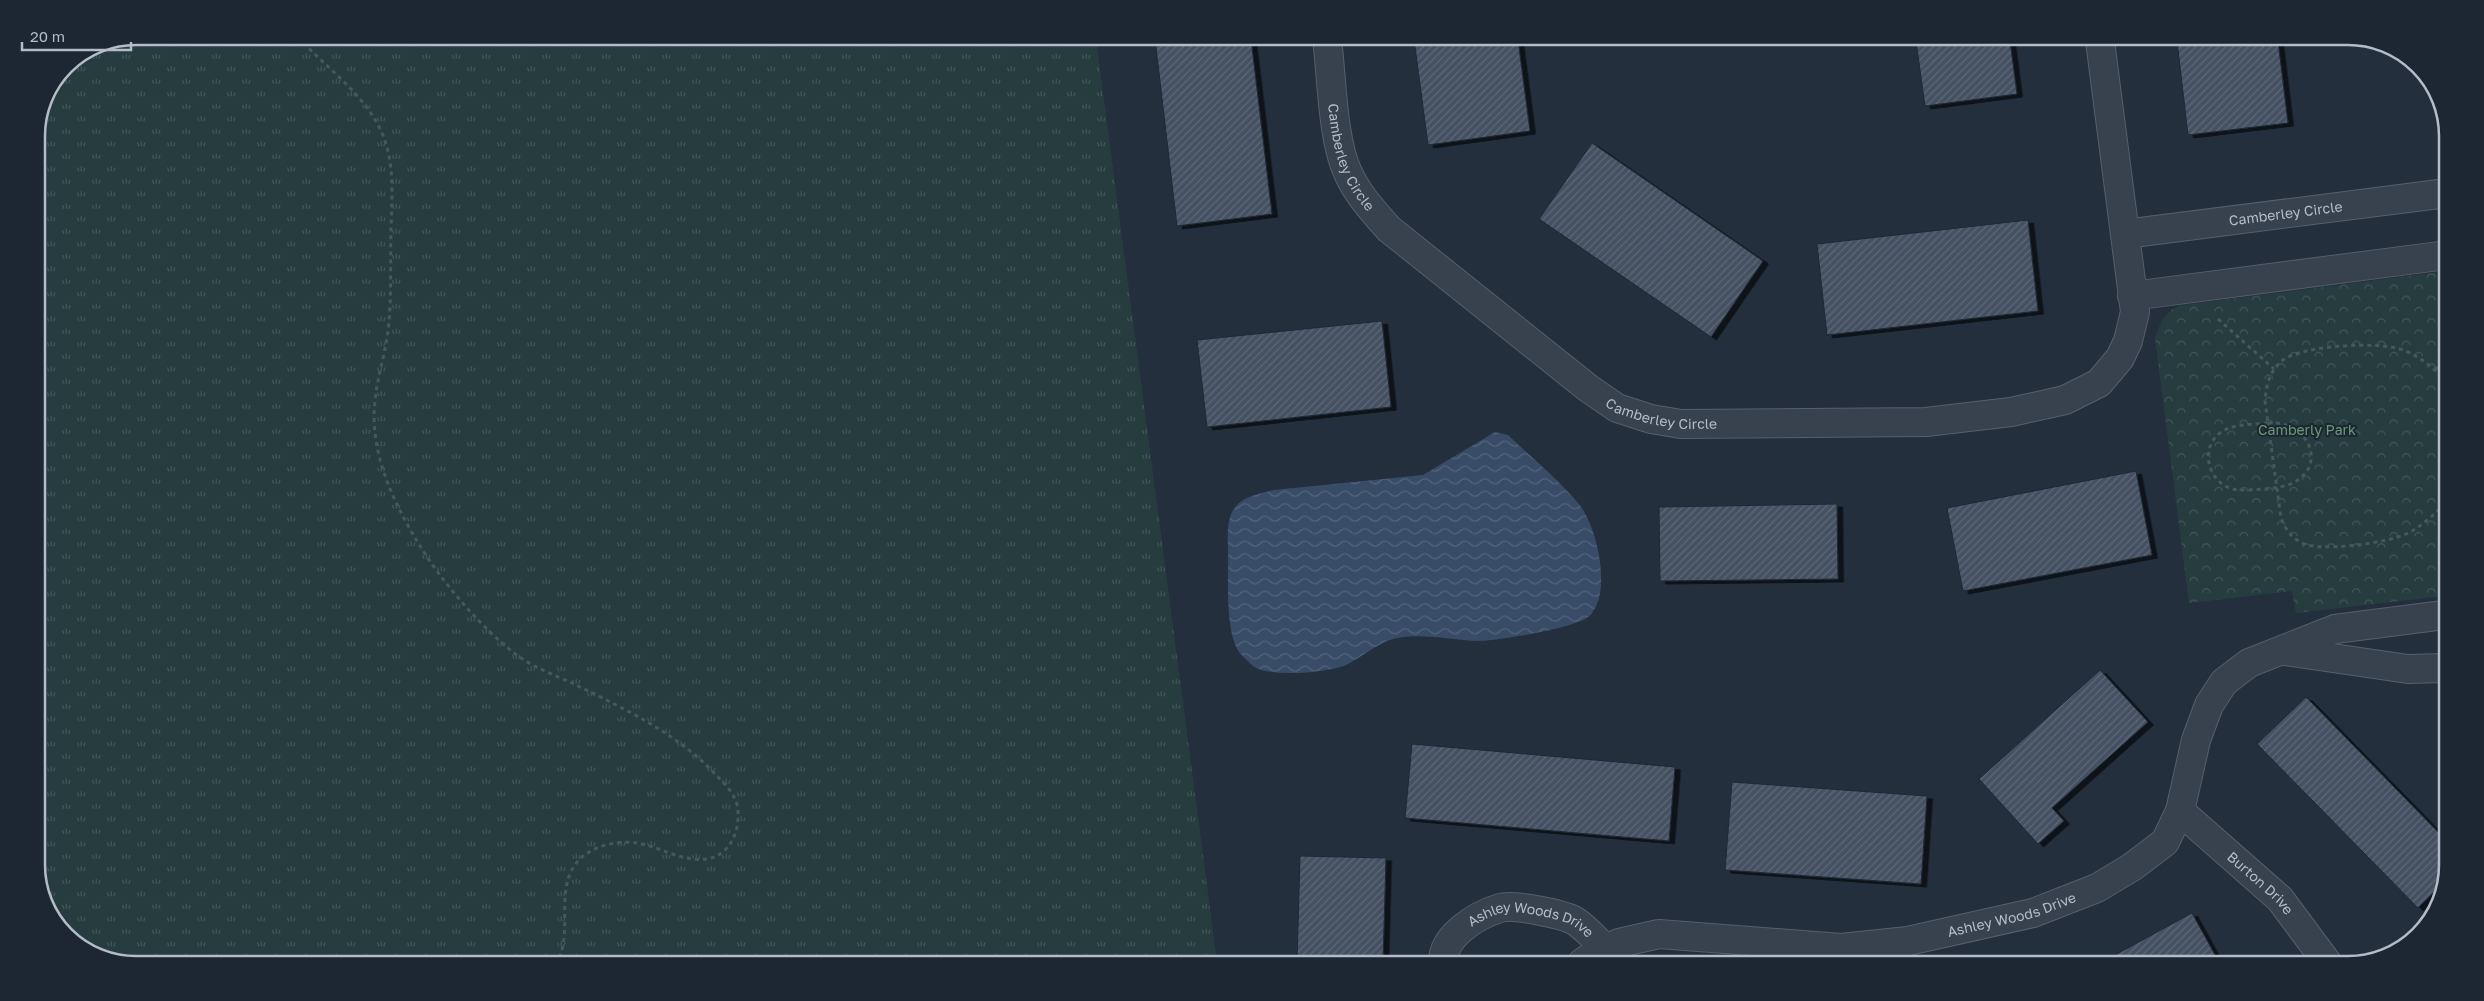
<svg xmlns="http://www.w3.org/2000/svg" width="2484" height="1001" font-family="'Golos Text',sans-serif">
<defs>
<pattern id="grass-tufts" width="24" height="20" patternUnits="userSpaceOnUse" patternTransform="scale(1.25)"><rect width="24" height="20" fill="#263c3f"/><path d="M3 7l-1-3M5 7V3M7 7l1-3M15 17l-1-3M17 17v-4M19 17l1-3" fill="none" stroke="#435659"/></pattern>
<pattern id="forest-crowns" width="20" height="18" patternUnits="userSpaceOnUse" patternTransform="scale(1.25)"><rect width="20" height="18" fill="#263c3f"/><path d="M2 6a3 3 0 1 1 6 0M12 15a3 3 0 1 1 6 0" fill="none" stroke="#435659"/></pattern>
<pattern id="water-waves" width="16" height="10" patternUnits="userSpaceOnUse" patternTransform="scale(1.25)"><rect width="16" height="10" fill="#394c67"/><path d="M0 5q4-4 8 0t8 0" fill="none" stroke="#53647b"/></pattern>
<pattern id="building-hatch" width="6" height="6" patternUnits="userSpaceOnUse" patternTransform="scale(1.25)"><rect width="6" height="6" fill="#455162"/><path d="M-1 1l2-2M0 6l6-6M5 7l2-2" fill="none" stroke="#5d6877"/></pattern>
<filter id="shadow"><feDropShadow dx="5.5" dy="3" stdDeviation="0" flood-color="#0009"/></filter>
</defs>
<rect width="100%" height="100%" fill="#242f3e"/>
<path fill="url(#grass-tufts)" d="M136,36L1096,39L1217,962L104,959L57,926L36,872V130L44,98L66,65L98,44Z"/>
<path fill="url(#forest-crowns)" d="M2447,271L2444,596L2296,613L2292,591L2189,603L2155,338C2161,322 2165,309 2184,305Z"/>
<path fill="url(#water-waves)" d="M1495,432L1508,435C1531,457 1558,479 1578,503C1596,524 1608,579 1597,604C1595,608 1592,615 1588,617C1575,628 1497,641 1478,641C1451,640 1410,630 1385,642C1372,648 1361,657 1348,664C1330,673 1268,678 1253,666C1249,662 1242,656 1239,652C1224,629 1229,574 1228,547C1226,507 1235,498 1274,490L1423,475Z"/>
<path fill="url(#building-hatch)" stroke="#1f2835" filter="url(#shadow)" d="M1155,39H1251L1272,214L1177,226Z
M1414,39L1518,40L1530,131L1428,145Z
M1916,41H2010L2017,94L1925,106Z
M2177,41H2278L2288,123L2188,135Z
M1592,143L1763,261L1711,337L1539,219Z
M2028,220L2038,311L1827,335L1817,244Z
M1382,321L1391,407L1207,427L1197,340Z
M2136,471L2152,555L1963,591L1947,508Z
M1837,504L1838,579L1660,581L1659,507Z
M2100,670L2148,722L2052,808L2064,821L2038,844L1979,779Z
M2306,697L2443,837L2442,884L2418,908L2257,744Z
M1412,744L1675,767L1669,841L1405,818Z
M1732,782L1927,796L1921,884L1725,870Z
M1300,856L1386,858L1383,962H1297Z
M2192,913L2220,964H2120L2115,955Z"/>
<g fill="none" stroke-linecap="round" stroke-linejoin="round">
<defs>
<g id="minor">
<path id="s1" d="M1327,39C1332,77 1332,139 1348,173C1358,195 1373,211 1389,229L1588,388L1617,408L1651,419L1681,424L1926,422L2011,412L2065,400L2099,383L2120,358L2128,341L2135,312L2100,41"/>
<path id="s2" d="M2125,234L2447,193"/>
<path d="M2132,296L2447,255"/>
<path d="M2285,651L2408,669L2444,668"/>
<path id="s3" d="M2180,811L2280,899L2329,965"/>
<path id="s4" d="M1443,963C1442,936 1477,915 1500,908C1513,904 1563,914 1575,921C1586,928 1596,940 1606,949"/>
<path id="s5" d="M1582,963L1589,958L1619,943L1659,934L1841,948L1908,941L2033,913L2097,888L2132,867L2165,842L2180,811L2196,740L2209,705L2224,682L2249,663L2335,629L2444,615"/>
</g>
</defs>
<use href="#minor" stroke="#565f6c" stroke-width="30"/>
<path stroke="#44595c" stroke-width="3" stroke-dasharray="4 4" stroke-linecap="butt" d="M298,37C327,69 364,93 382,133C395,163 392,197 391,228C390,262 392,298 388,331C385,355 377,378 375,401C369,452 394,504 420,546C442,582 484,631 518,656C535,668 557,676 576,685C625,709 678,734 716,775C726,785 738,797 738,812C739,841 723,863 693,859C674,857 656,846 637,843C620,840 596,845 582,857C552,884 574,929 558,960
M2218,319L2274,369
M2435,370L2446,357
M2268,423C2307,420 2329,464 2293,483C2280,489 2256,490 2241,490C2209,490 2196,447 2223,431C2236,423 2254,425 2268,423Z
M2445,503C2434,515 2421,527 2406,534C2387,543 2317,553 2300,542C2290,536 2285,528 2281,518L2265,401C2266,385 2270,370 2283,360C2304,345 2379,341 2403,350C2421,357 2434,368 2446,382"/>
<use href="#minor" stroke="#38414e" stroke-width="28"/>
</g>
<g text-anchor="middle" stroke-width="4" stroke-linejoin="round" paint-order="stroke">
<g font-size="14" fill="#b4bcc9" stroke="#1d2633">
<text dy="5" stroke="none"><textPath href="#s1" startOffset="122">Camberley Circle</textPath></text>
<text dy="5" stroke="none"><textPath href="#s2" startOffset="162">Camberley Circle</textPath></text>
<text dy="5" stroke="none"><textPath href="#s1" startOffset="541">Camberley Circle</textPath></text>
<text dy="5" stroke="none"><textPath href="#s3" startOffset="108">Burton Drive</textPath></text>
<text dy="5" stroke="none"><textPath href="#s5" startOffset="440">Ashley Woods Drive</textPath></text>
<text dy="5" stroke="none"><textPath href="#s4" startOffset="116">Ashley Woods Drive</textPath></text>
</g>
<g font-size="14" fill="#6b9a76" stroke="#1d2633">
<text x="2307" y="435">Camberly Park</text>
</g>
</g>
<path d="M0 0H2484V1001H0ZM136 45H2348A91 91 0 0 1 2439 136V865A91 91 0 0 1 2348 956H136A91 91 0 0 1 45 865V136A91 91 0 0 1 136 45Z" fill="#1d2633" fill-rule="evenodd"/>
<path fill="none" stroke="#b4bcc9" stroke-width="2.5" d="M136 45H2348A91 91 0 0 1 2439 136V865A91 91 0 0 1 2348 956H136A91 91 0 0 1 45 865V136A91 91 0 0 1 136 45Z"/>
<path d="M22 42v8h109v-8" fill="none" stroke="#b4bcc9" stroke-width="2.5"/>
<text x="30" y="42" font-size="15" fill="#b4bcc9" stroke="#1d2633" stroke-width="4" paint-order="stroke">20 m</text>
</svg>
